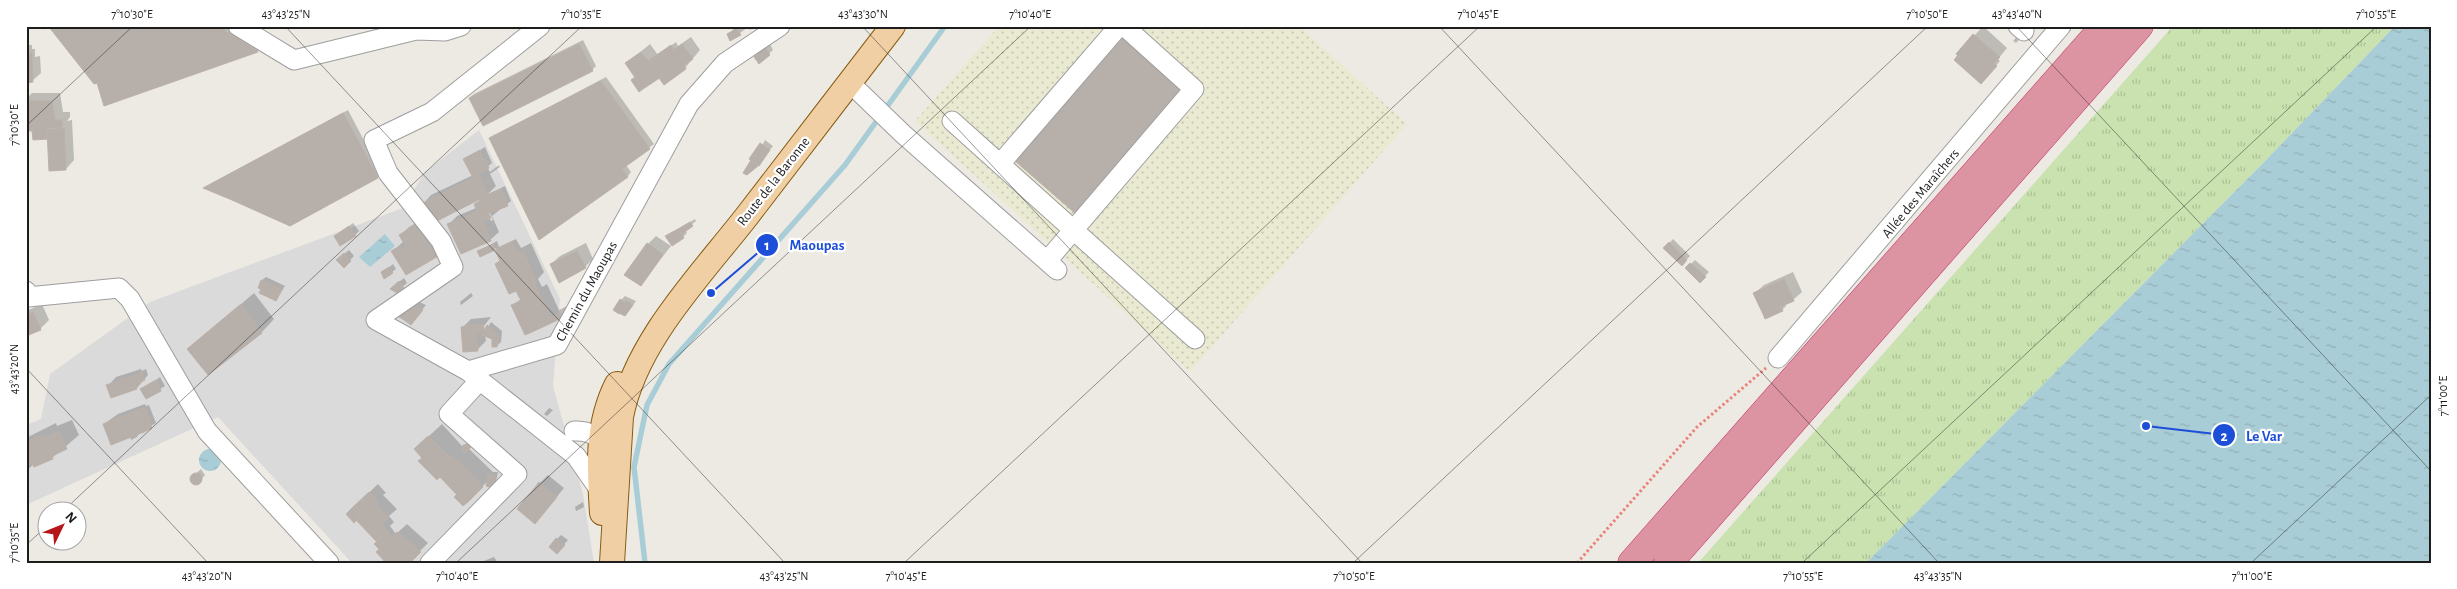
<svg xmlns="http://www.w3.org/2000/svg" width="2457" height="589" font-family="'Alegreya Sans',sans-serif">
<defs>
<pattern id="farmland-dots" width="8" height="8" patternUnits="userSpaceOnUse" patternTransform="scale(1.25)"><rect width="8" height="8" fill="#e9ead1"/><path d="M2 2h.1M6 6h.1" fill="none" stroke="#c7c8b3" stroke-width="1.8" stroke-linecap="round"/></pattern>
<pattern id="grass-tufts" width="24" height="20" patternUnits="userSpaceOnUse" patternTransform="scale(1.25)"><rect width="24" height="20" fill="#c9e2af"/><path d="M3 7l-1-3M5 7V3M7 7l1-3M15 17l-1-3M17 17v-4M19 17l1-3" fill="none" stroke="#acc196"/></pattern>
<pattern id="water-ripples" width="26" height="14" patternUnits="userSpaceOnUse" patternTransform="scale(1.25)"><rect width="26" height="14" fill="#a9cdd6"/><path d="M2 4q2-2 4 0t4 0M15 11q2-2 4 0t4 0" fill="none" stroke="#91b0b7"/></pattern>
</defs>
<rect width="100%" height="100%" fill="#edeae4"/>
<path fill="#dbdada" d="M479,130L560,299L553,386L583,494L594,563H352L218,417L26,505V425L41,419L50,374L150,302L403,208L425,172Z"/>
<path fill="url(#farmland-dots)" d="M999,26H1299L1407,124L1190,372L915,121Z"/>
<path fill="url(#grass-tufts)" d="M2173,26H2395L2269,157L1866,563H1698Z"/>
<path fill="url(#water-ripples)" d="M2395,26H2431V563H1866L2269,157Z
M385,234L395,246L370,267L359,257Z
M199 460a11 11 0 1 1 22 0a11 11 0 1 1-22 0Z"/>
<path fill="#0003" fill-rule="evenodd" d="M50,26H228L261,47L258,51L105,105L97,82Z
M737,26H756L750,30L748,27L731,40L728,35Z
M1983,26L2007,48L1998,59L2000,61L1985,78L1958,54Z
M26,30L27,45H32V49H35V57L40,56L41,73L32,81H26Z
M2020,33L2023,36L2016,43L2013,41Z
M691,37L700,50L685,68L664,83L660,77H636L627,63L650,44L658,55L676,42L678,46Z
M583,40L596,66L592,70L470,98L474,94Z
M770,44L773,50L759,62L760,53Z
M606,77L654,144L626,165L631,172L628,176L490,138Z
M32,93H60L63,112H70V117L67,121L72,120L74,160L66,169L49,138L33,130H26V99Z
M348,110L369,150L390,165L378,177L205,187Z
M765,140L773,146L762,160L747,174Z
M485,147L492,163L487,167L490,172L499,165L500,167L490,174L496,186L488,194L505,186L511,201L492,216L499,232L490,240L448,225L457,216L476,208L475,204L482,198L433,221L448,245L393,251L404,241L401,235L409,227L430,215L423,204L431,195L473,175L465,159ZM489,211L493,220L491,221L487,213Z
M695,219L696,221L685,230L687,233L683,237L667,236Z
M353,223L359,231L355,235L336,236Z
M656,236L671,246L640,285L648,244Z
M516,239L521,248L531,243L544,272L538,279L542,287L547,284L559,310L569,305L570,308L561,317L525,333L513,305L521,299L517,289L497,264L501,260L496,248L480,255L478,252L497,241L499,247Z
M1673,239L1690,256L1682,264L1665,248Z
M586,243L593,259L585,267L551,264L560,256Z
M349,250L354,256L344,266L342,256Z
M1695,260L1709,272L1700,281L1687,268Z
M393,264L396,269L392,272L382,273Z
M1793,272L1802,292L1793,300L1785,304L1786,306L1782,310L1765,317L1755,293L1764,285Z
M266,277L285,286L276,300L262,289V280Z
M404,278L407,283L397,291L395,285Z
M254,293L274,319L262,332L208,373L189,349Z
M471,293L473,296L461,305L460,302Z
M625,296L636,301L629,311L621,300Z
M412,299L426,305L411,323L398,314Z
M42,304L49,320L40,329L26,334V311Z
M491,317L484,326L485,332L491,322L502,331L501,342L497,346L493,338L485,335L486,341L477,350L463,327L471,319Z
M141,369L142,371L146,369L148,375L137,388L108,386L116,377Z
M160,377L165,386L146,398L142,390Z
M145,404L146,406L149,405L156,423L140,432L137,437L131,440L130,436L104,424L118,414Z
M549,408L553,410L547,416L544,414Z
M72,420L79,435L52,458L34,464L26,471V438L56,423L57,426Z
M442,424L462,446L464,444L466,445L472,440L474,442L468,448L493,472H498L496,482L492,486L489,480L463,505L458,495L424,458L428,437Z
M201,469L205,475L199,482L195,483L191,478Z
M548,475L564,488L543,514L540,483Z
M378,484L386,493L383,495L397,509L389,516L394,522L390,526L396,534L407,524L428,543L408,563L380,549L386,533L384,532L347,514Z
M583,502L584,507L576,511L575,507Z
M561,535L568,540L561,548L557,539Z
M494,557L498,563H480L481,562Z"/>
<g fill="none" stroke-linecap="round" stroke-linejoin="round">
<path stroke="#a9cdd6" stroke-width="5.5" d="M645,563L634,467L647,405L669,364L845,165L945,26"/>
</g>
<path fill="#b6afaa" stroke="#bdb1a8" d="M42,26H218L258,52L104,106L97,83L94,84L49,27L43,29Z
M735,27L741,35L730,41L727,34L734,30Z
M1973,34L2000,57L1982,77L1956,54Z
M1124,36L1185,89L1076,214L1015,161Z
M579,44L593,71L483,126L469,98Z
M682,44L693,59L684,65L686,69L675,77L670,71L643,89L625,63L641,52L652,66Z
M671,45L674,50L652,66L648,61Z
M765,47L770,55L759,64L754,57Z
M26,53H32V65H26Z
M1958,55L1982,77L1994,63L1997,66L1981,84L1954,60Z
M26,65H32L33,82L26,83Z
M670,71L675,77L664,85L659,78Z
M635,77L643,89L639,92L631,80Z
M601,81L650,149L622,169L628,177L539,240L489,138Z
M26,101H52L55,120H62V127L47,128L48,139L33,140L32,131H26Z
M343,113L355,135L232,200L203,188Z
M64,128L66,170L49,171L47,130Z
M355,135L367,157L261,213L232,200Z
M760,143L770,150L759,166L749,159Z
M480,150L482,159L484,158L489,168L472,176L463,159Z
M367,157L378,178L290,226L261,213Z
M751,160L758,166L747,175L743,173Z
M479,175L488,195L433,223L421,204Z
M501,189L508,206L489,213L482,199Z
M482,200L491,218L483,222L491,241L461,254L447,224L477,212L474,204Z
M420,222L440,255L406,275L391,251L400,246L402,249L406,247L399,235Z
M690,222L693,226L682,234L678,229Z
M349,226L356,236L340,246L334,236Z
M678,229L684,238L672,246L665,236Z
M512,242L518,253L500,261L495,250Z
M1669,242L1687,260L1682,266L1663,248Z
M647,243L663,255L641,286L624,275Z
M493,244L495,250L480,257L477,251Z
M523,251L536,282L516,291L500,261Z
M577,251L586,268L559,283L550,264Z
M344,253L351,261L344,268L336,260Z
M500,261L516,291L509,294L495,264Z
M1690,263L1706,277L1700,283L1685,268Z
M389,267L393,273L384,279L381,272Z
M1784,279L1794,301L1763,314L1753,293Z
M261,280L278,288L272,299L259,293L261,289L258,288Z
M399,281L404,288L397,293L390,289Z
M534,283L538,292L521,300L519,297L525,294L522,288Z
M278,288L282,290L276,301L272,299Z
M522,288L525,294L519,297L516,291Z
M538,292L550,317L560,313L562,318L532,332L516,303Z
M620,299L625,303L619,314L613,310Z
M626,301L633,305L625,316L619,313Z
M407,302L414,307L404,320L396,315Z
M516,303L532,332L525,335L511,305Z
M241,304L262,333L208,375L187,349Z
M416,305L423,310L411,325L404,320Z
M1781,307L1783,311L1765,319L1763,314Z
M33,312L41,330L26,336V315Z
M475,324L484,325L480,333L476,331L478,351L463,352L461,327Z
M487,325L499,335L497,347H492V339L482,335Z
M142,372L145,380L135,384L133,376Z
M133,376L137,389L111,398L106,385Z
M156,380L161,391L146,399L140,389Z
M145,408L152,428L144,432L136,411Z
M136,411L144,432L116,443L108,422Z
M108,422L116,443L111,445L103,424Z
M59,431L67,449L52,456L53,459L34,467L32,463L26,465V442L43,435L44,438Z
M428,436L449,457L451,455L456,462L458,460L483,487L469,501L460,491L457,495L440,477L437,480L418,461L422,458L414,449Z
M467,443L471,447L465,453L461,449Z
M190 479a6 6 0 1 1 12 0a6 6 0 1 1-12 0Z
M488,475L495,476L492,488L486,486Z
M539,482L557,497L535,524L517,509L525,499L528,502L535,494L532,491Z
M460,491L469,501L463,506L454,497Z
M532,491L535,494L528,502L525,499Z
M369,492L378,502L376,504L389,518L381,525L387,531L376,541L356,520L360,516L352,508Z
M352,508L360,516L354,523L346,514Z
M387,531L392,537L379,549L374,544Z
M397,532L421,552L410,563H389L379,549Z
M556,538L565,545L557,554L549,547Z
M379,549L390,562L389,563H386L376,552Z"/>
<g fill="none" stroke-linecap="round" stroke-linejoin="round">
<defs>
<path id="minor" d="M238,26L294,60L416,30L445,31L461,26
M2018,26L2024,31
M849,82L903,134L1057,270
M952,121L1195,339
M1000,164L1119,26
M1047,261L1194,89L1124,26
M26,291L28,297L119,288L130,299L207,431L329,563
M1778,358L2061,26
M468,371L376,320L453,267L441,241L388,173L374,140L432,112L540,26
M574,431C589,430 602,437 606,452
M601,492L576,456L468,371L557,345L689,104L725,63L780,26
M430,563L517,474L449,414L480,380"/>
<path id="major" d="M602,513C599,468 596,425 617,384
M612,563L621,417C635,342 701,275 747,216C796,153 844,89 893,26"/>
<path id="highway" d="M1632,563L2105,26
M1668,563L2139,26"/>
</defs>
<use href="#minor" stroke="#9e9e9e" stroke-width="21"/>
<use href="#major" stroke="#865d10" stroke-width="26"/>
<use href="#highway" stroke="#c5376b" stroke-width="29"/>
<path stroke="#ea8278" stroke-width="3" stroke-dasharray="2.5 2.5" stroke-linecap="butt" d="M1577,563L1697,427L1766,368"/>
<use href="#minor" stroke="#fff" stroke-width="19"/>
<use href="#major" stroke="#f1cfa5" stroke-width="24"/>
<use href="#highway" stroke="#dc94a3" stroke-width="28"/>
</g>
<path fill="none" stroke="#1d1d1d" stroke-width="1" stroke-opacity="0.45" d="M285,26L785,563M862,26L1362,563M1439,26L1939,563M2016,26L2431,471M26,126L133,26M26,368L208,563M62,512L582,26M26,545L48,525M456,563L1031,26M904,563L1480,26M1353,563L1928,26M1802,563L2377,26M2251,563L2431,395"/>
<g text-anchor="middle" stroke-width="4.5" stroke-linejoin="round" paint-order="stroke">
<g font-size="14" fill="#1d1d1d" stroke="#fff">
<text transform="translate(773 181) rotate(-52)" y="5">Route de la Baronne</text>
<text transform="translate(1920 193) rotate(-50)" y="5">Allée des Maraîchers</text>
<text transform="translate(586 291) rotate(-61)" y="5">Chemin du Maoupas</text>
</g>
</g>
<path fill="none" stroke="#1d4ed8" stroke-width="2" d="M711 293L767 245M2146 426L2224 435"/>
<g fill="#1d4ed8" stroke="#fff" stroke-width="2">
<circle cx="711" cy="293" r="5"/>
<circle cx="2146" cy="426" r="5"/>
<circle cx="767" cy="245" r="12"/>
<circle cx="2224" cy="435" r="12"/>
</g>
<g font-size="15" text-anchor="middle" font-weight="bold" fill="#fff">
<text x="767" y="250">1</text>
<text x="2224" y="441">2</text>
</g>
<g font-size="15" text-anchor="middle" font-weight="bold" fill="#1d4ed8" stroke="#fff" stroke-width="4.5" stroke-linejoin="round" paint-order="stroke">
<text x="817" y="250">Maoupas</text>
<text x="2264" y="441">Le Var</text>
</g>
<rect width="2457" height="589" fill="none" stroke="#ffffff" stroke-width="55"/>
<g transform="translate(62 526) rotate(47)"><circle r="24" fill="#ffffff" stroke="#a5a5a5"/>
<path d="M0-4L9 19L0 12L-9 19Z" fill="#b51619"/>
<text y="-8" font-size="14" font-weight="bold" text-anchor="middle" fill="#1d1d1d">N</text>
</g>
<rect x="28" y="28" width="2402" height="534" fill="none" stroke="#1d1d1d" stroke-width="2"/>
<g font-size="12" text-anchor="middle" fill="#1d1d1d">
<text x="132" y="18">7°10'30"E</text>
<text x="286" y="18">43°43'25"N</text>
<text x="581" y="18">7°10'35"E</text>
<text x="863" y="18">43°43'30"N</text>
<text x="1030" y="18">7°10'40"E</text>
<text x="1478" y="18">7°10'45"E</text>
<text x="1927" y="18">7°10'50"E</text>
<text x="2017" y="18">43°43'40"N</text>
<text x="2376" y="18">7°10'55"E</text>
<text transform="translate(14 125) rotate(-90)" y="4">7°10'30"E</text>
<text transform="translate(14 369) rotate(-90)" y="4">43°43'20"N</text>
<text transform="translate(2443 396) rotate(-90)" y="4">7°11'00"E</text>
<text transform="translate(14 543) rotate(-90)" y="4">7°10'35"E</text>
<text x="207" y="580">43°43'20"N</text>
<text x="457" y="580">7°10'40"E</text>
<text x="784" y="580">43°43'25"N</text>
<text x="906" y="580">7°10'45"E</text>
<text x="1354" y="580">7°10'50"E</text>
<text x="1803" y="580">7°10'55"E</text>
<text x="1938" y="580">43°43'35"N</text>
<text x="2252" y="580">7°11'00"E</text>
</g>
</svg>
